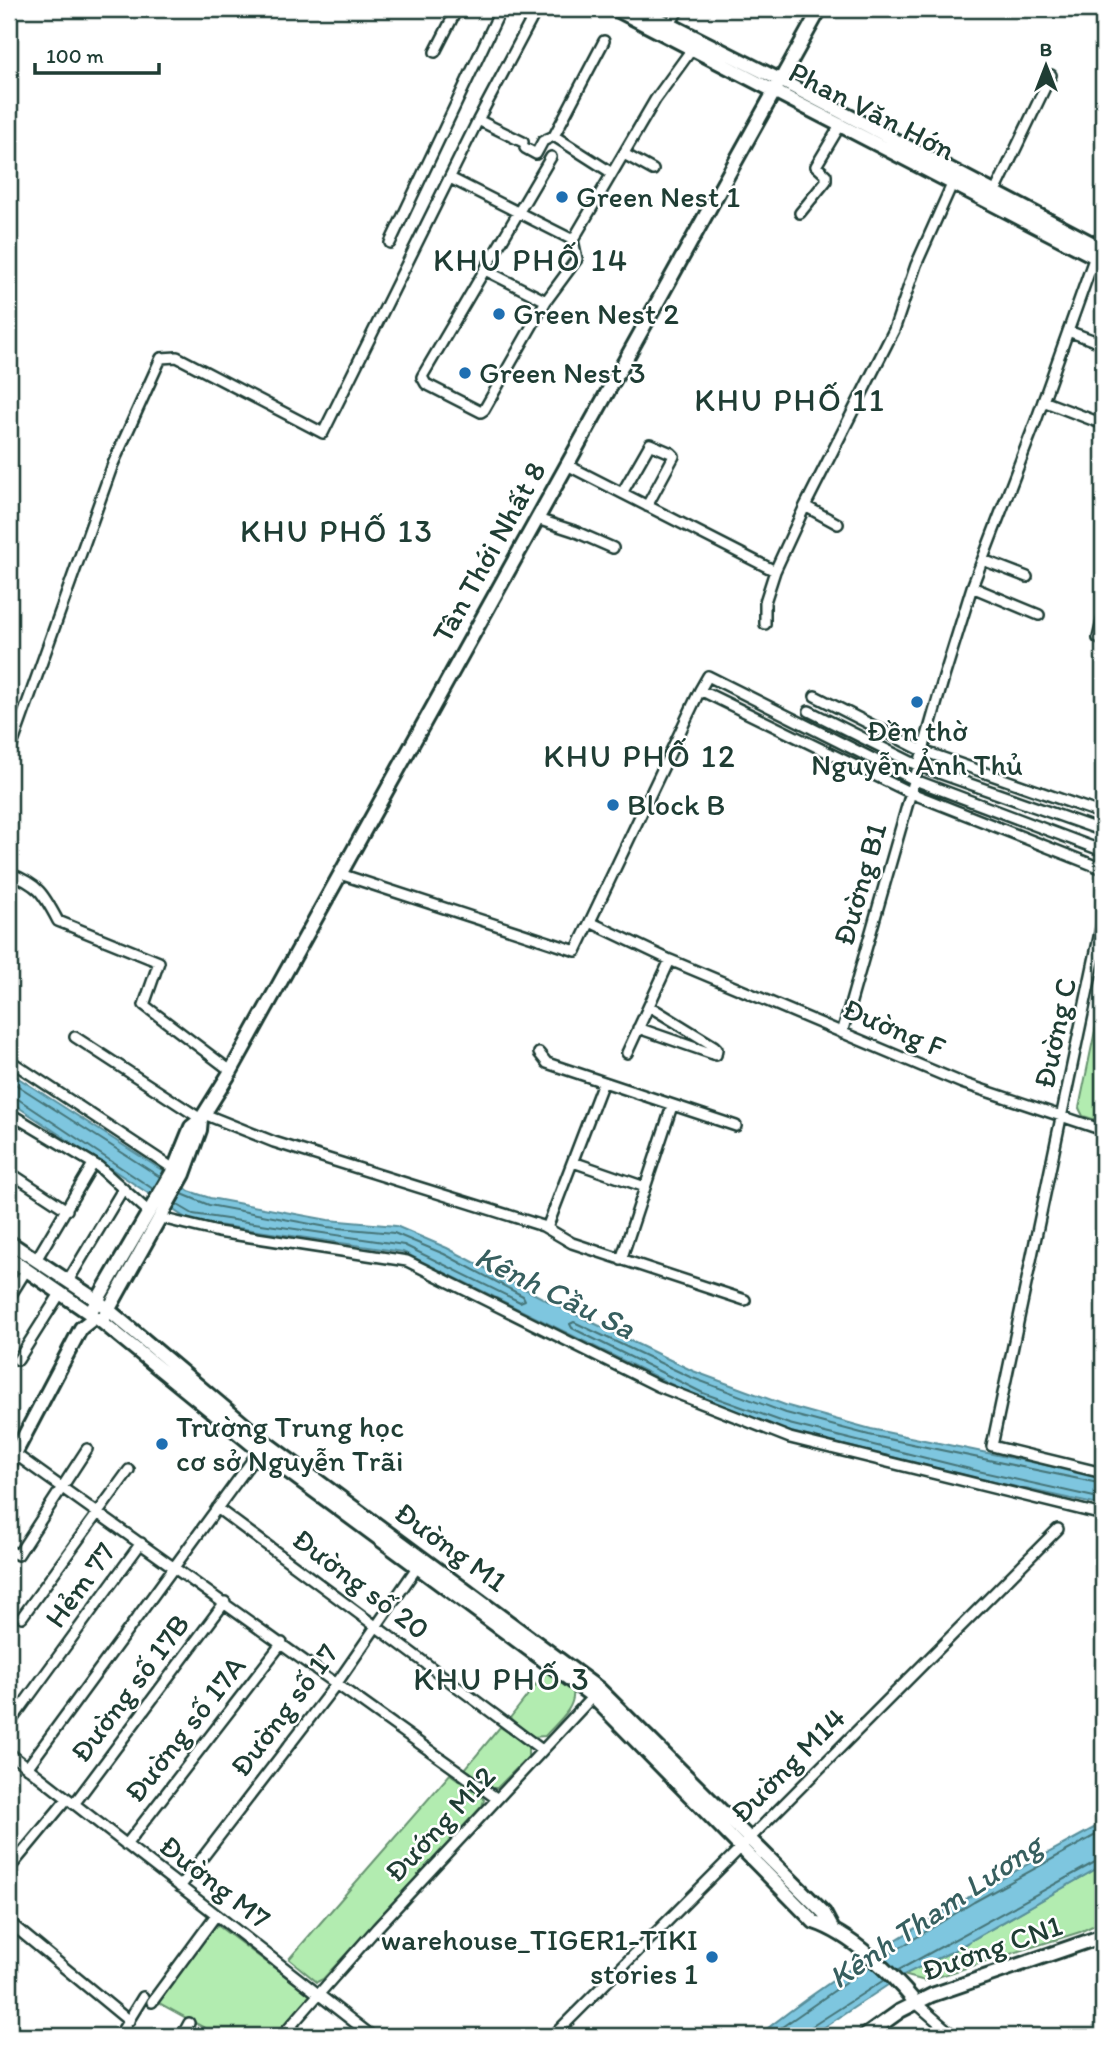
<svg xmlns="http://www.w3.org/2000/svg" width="1112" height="2045" font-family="Itim,sans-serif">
<rect width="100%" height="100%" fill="#fff"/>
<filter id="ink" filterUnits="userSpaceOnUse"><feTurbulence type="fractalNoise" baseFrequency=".0143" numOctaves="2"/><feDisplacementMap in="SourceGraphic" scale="14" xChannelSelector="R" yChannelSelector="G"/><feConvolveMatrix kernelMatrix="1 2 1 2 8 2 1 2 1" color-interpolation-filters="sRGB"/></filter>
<g filter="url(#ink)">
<path fill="#b2ecb0" stroke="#689472" stroke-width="2" d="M1103,992V1122L1083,1116L1079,1108Z
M548,1669L573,1690C576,1709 556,1723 545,1736L532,1737L510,1718Z
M500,1727L528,1745V1757L497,1788H493L465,1769Z
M450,1774L481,1796L484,1800L482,1806L323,1979L317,1982L289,1959Z
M1103,1865V1921L1080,1932L925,1981L903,1975L949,1953Z
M217,1925L309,1994V1997L275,2036H219L157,2002L211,1927Z"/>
<path fill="#7ec6df" stroke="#588f9b" stroke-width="2" d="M9,1072L168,1174L189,1191L210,1198L328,1220L396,1226L447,1248L550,1302L693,1371L788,1406L871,1429L1103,1477V1506L976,1478L787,1431L701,1399L403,1252L190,1221L9,1101Z
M1103,1823V1865L949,1953L903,1975L811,2036H758C863,1951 985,1888 1103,1823Z"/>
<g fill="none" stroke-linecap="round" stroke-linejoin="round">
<path stroke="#457478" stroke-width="2" d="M9,1080L160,1177
M9,1096L15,1097L153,1189
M176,1204L193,1214L404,1245L520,1302L525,1300L523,1296L444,1254L394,1233L327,1227L209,1205L182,1194
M1103,1484L869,1435L786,1413L690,1377L574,1322L570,1324L572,1328L703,1393L789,1424L978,1471L1103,1499
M883,1958L974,1902L1103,1831
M897,1971L1097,1861L1103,1860
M769,2036L870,1966
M808,2036L811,2027L884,1980"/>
<defs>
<path id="street" d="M670,24L679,9
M435,52L457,9
M1102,92L1103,87
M478,120L523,142
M554,136L604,41
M525,148L536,154L543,141L554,136L612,173
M624,154L653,170
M450,178L573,240L577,259L546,301L484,410L481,412L426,384L422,377L423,375L551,157
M995,192L1051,75
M800,213L826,181V175L816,166L841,124
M573,240L655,100L692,49
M390,243L501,9
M485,270L546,301
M1068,331L1103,344
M1043,401L1103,424
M567,465L775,571
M622,493L650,444L671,453L674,456L647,506
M805,506L838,524
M537,519L574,531L613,548
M983,560L1027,577
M972,587L1039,615
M1103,617L1098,638L1103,641
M765,624V602L775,571L805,506L894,330L916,265L953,182
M700,690L911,793L1103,869
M815,696L923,751L1103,814
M809,711L919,766L1103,831
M9,754L113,464L161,358L177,357L323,433L478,120L537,9
M9,873C39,885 43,893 58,921L159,962L144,1005L231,1071
M340,874L576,951L700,690L708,676L915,780L1103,851
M1103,918L992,1446L1103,1473
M590,922L670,960L962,1083L1103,1130
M638,1028L716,1055L717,1049L714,1046L649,1006
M842,1033L944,677L972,587L1037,418L1095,256
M75,1037L201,1119
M539,1053L547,1063L736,1126
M627,1053L670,960
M9,1060L174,1169
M9,1113L99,1167L149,1212
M204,1114L274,1142L543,1226L572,1243L745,1300
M573,1162L645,1187
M9,1172L67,1210
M161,1218L218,1232L407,1261L658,1386L790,1438L1103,1515
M547,1228L603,1082
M36,1260L93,1164
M621,1260L672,1106
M68,1281L123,1189
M9,1298L27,1269
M18,1360L61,1292
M15,1454L496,1798
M217,1508L542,1750
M9,1551L18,1555L87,1449
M22,1617L129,1470
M9,1724L141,1543
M9,1753L372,2036
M27,1768L262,1447
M74,1804L225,1602
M126,1845L282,1643
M9,1869L67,1799
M180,1887L337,1683L420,1563
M9,1922L129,2021
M152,2002L216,1915
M916,2003L954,2036
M119,2036L143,1997
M182,2036L189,2023
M282,2036L377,1928L596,1693
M553,2036L1058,1529"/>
<path id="secondary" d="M615,9L1103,261
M639,9L782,81L1103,249
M9,1242L98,1301L265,1442L599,1689L824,1913L832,1928
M9,1258L101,1321L259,1450L592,1696L814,1922C851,1934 891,1973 916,2003
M90,1313L174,1169L191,1127L201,1119L231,1071L820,9
M105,1316L184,1174L200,1130L201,1119
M9,1465L81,1328L95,1317
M865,2036L900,2011L932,1995L1103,1936"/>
</defs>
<use href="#street" stroke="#1f3d34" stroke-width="14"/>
<use href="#secondary" stroke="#1f3d34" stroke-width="18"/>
<use href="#street" stroke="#fff" stroke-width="9"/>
<use href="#secondary" stroke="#fff" stroke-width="12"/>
</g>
</g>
<g fill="#1f6fb2" stroke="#fff" stroke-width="2.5">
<circle cx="562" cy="197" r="7"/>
<circle cx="499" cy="314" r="7"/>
<circle cx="465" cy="373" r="7"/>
<circle cx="917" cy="702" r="7"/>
<circle cx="613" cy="805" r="7"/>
<circle cx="162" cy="1444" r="7"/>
<circle cx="712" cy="1957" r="7"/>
</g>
<g text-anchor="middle" stroke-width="5" stroke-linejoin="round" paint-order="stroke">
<g font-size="30" fill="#1f3d34" stroke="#fff">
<text transform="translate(872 111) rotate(27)" y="10">Phan Văn Hớn</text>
<text transform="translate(489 552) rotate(-61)" y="10">Tân Thới Nhất 8</text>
<text transform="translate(860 884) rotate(-74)" y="10">Đường B1</text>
<text transform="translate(894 1028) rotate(23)" y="10">Đường F</text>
<text transform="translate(1055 1033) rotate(-78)" y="10">Đường C</text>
<text transform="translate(451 1547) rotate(36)" y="10">Đường M1</text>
<text transform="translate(361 1584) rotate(37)" y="10">Đường số 20</text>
<text transform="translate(80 1585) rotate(-54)" y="10">Hẻm 77</text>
<text transform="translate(130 1688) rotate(-53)" y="10">Đường số 17B</text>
<text transform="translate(284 1710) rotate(-53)" y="10">Đường số 17</text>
<text transform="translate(185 1729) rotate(-52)" y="10">Đường số 17A</text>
<text transform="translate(788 1765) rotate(-45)" y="10">Đường M14</text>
<text transform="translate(440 1824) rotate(-47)" y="10">Đướng M12</text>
<text transform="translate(215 1882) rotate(38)" y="10">Đường M7</text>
<text transform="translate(992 1948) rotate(-19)" y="10">Đường CN1</text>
</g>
<g font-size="30" fill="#1f3d34" stroke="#fff" text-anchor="start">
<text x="576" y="207">Green Nest 1</text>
<text x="513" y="324">Green Nest 2</text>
<text x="479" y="383">Green Nest 3</text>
<text x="917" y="741" text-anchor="middle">Đền thờ<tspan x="917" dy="34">Nguyễn Ảnh Thủ</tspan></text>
<text x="627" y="815">Block B</text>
<text x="176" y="1437">Trường Trung học<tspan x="176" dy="34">cơ sở Nguyễn Trãi</tspan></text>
<text x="698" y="1950" text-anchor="end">warehouse_TIGER1-TIKI<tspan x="698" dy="34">stories 1</tspan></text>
</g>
<g font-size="32" letter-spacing="2" fill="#1f3d34" stroke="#fff">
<text x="531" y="271">KHU PHỐ 14</text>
<text x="790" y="411">KHU PHỐ 11</text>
<text x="337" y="542">KHU PHỐ 13</text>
<text x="640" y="767">KHU PHỐ 12</text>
<text x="502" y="1690">KHU PHỐ 3</text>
</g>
<g font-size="32" font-style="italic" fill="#375f5f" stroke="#fff">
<text transform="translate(555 1292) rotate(26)" y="11">Kênh Cầu Sa</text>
<text transform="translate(935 1911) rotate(-34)" y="11">Kênh Tham Lương</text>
</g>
</g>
<rect width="1112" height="2045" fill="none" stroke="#fff" stroke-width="35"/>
<rect x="18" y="18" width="1077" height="2010" fill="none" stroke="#1f3d34" stroke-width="2.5" filter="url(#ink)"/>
<g transform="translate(1046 66)" stroke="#ffffff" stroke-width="5" paint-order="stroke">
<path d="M0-5L12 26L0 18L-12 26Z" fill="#1f3d34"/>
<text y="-10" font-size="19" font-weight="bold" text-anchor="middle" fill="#1f3d34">B</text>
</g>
<path d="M35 63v10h124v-10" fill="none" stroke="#1f3d34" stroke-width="3.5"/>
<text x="46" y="63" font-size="21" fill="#1f3d34" stroke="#ffffff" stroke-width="5" paint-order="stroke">100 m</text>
</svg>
